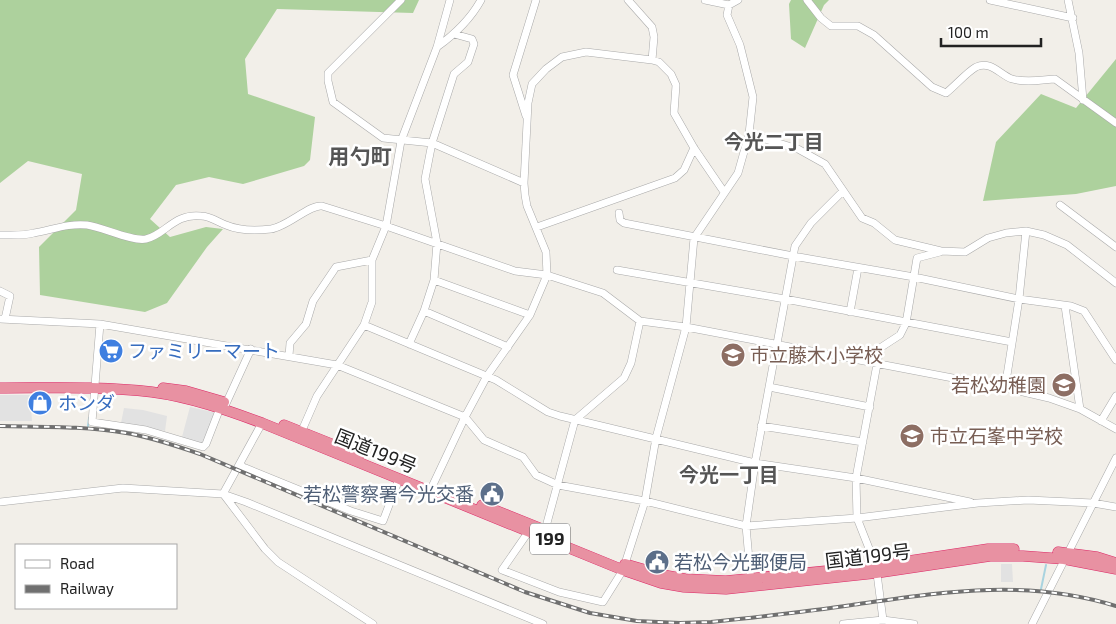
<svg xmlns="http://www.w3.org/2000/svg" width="1116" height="624" font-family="'Exo 2','Noto Sans JP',sans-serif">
<rect width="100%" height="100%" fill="#f2efe9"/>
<path fill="#c7c7b4" d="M342,485L349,488L342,505L335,502Z"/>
<path fill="#add19d" d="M0,0H419L413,13L277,9L245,59L248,94L315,117L310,160L304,166L243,184L209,177L176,185L150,219L170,237L206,227L223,229L207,247L167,303L145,312L40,295L39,247L76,210L82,174L28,161L0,183Z
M791,0H829L824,5L805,48L791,39L789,4Z
M1116,59V186L1076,194L983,201L996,142L1041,94L1076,108Z"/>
<path fill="#e2e2e2" d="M0,395H30L32,421H0Z
M190,407L217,413L205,443L201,444L182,437Z
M124,408L143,410L167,416L165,431L121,423Z
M1001,564H1012L1013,582H1001Z"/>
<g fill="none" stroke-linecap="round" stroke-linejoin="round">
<path stroke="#a9d3df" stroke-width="2" d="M88,426L89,418
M1041,589L1046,565"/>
<defs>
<path id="minor" d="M401,0L328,73V81L333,102L383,138L432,143L524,183
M628,0L652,27L654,37L652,60
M705,0L729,5L738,0
M807,0L821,18L831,26H858L874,35L932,87L946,93C955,86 967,72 976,67C991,60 1000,75 1012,79C1026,83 1041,80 1055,79L1116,123
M990,0L1073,18
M1068,0L1079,53L1083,100
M437,47C455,34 470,20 481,0
M526,116L513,75L536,0
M749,134L798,149L825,164L862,218L874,223L895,240L941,251L965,252L988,238L1006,233L1026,231L1044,235L1067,245L1116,283
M1060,205L1116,247
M619,213L620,220L624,223L793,256L914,277L1019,299L1071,306L1084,311L1116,360
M537,227L675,178L684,170L694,148
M0,235C11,235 23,236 34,233C52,230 68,223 87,225C102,227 133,242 146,239C165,235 174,213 201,216C210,216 218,222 226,225C240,231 255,231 271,229C287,227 310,204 322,206L386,226L515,271L547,275L603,293L640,321L686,327L1005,388L1049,398L1080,409L1116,429
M617,270L785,299L1012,342
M434,280L530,315
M0,291L10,296L5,319
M1065,306L1080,409
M424,311L508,347
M850,312L858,268
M0,319L100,324L337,365L465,417L484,440L523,457L536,475L558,485L645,501L746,526L857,518L978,503L1028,500L1093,503L1116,507
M100,324L92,422L146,430L203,447L206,444L220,408
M364,325L496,380L548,412L560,416L755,463L856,478L970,502
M409,344L424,311L434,280L437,243L425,179L432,143L454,74L468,62L474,44L472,39L454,34
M289,356L290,343L306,324L313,301L336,267L372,260
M769,387L870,407
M1005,388L1019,299L1026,231
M224,408L251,349
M1101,421L1116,396
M761,426L863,442
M300,435L317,396L364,325L372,302V260L386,226L401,141L437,47L450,0
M240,464L243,467L351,511L383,521L399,479
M430,491L465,417L487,376L530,315L547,275L546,252L527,206L525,195L524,183L528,103L532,84L546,69L562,57L586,52L652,60L659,62L671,74L676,85L674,113L694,148L724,192
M223,494L262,423
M224,495L265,549L278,562L373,624
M0,502L123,488L223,494L246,502L543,624
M529,531L502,570L559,592L603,602L623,570L645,501L656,438L686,327L694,238L738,173L749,134L753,97L740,45L727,15L729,5
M544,534L575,420L624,378L631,363L640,321
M751,582L746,526L755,463L795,246L811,223L843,191
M883,620L876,566L857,518L856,478L880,348L900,335L906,323L917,258L940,252
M843,624L883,620L914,624
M1032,624L1116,458"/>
<path id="highway" d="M0,388C51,388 102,386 152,392C190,397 227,410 262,423L623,570L661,583L684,587L726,589L876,573L990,556H1023L1064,559L1116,569
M163,388L186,391L224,402
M284,425L359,455
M482,505L552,533
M1058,552L1097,557L1116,563
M625,564L663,575L685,579L726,581L876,566L988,549H1014"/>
</defs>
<use href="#minor" stroke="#a9a9a9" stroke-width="8"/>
<use href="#highway" stroke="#dd2967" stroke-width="11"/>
<use href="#minor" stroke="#fff" stroke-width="7"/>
<use href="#highway" stroke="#e891a2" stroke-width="10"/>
<defs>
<path id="rail" d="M0,426C42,427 85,426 126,433C151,437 176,446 200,454L525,592L590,613L637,621L680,623L711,622C758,617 805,612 852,605C943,592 1025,578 1116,606"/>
</defs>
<use href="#rail" stroke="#707070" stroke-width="4"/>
<use href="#rail" stroke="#fff" stroke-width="2" stroke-dasharray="5.5" stroke-linecap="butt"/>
</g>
<defs>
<symbol id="supermarket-disc" viewBox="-11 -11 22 22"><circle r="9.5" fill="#3f7fe0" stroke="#fff"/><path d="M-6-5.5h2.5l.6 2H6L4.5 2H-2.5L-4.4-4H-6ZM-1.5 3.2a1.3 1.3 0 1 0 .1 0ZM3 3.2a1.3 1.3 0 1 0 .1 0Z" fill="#fff"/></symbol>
<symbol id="school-disc" viewBox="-11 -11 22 22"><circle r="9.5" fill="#8d6e63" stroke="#fff"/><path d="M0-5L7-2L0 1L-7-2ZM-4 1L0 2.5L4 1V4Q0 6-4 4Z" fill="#fff"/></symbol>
<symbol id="shop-disc" viewBox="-11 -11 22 22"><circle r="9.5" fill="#3f7fe0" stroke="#fff"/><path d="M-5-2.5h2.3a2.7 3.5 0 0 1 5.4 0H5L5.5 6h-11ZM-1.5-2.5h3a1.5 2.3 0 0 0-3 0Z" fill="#fff"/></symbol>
<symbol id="civic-disc" viewBox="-11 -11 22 22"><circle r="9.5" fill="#5c6f8a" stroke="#fff"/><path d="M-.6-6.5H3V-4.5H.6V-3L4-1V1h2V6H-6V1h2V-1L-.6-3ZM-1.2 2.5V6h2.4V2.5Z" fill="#fff"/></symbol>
</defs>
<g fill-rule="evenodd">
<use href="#supermarket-disc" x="97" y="337" width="28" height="28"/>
<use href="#school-disc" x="719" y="341" width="28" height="28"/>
<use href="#school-disc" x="1050" y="371" width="28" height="28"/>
<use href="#shop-disc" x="26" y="389" width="28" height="28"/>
<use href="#school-disc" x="898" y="422" width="28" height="28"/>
<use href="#civic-disc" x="478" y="480" width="28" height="28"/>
<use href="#civic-disc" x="643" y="548" width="28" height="28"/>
</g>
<g text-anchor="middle" stroke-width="5" stroke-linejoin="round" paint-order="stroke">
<rect fill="#fff" stroke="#646464" stroke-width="1" x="530" y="523.5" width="40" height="31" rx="4"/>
<g font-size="18" font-weight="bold" fill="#222">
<text x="550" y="545">199</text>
</g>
<g font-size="19" fill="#366cbe" stroke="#fff" text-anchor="start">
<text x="128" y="358">ファミリーマート</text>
<text x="58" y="410">ホンダ</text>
</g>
<g font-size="19" fill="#785e54" stroke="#fff" text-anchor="start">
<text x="750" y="362">市立藤木小学校</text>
<text x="1046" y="392" text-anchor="end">若松幼稚園</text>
<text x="930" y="443">市立石峯中学校</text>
</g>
<g font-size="19" fill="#222" stroke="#fff">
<text transform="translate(376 451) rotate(22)" y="7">国道199号</text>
<text transform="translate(868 556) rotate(-7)" y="7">国道199号</text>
</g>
<g font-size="19" fill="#4e5e75" stroke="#fff" text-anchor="end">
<text x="474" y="501">若松警察署今光交番</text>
<text x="674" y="569" text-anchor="start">若松今光郵便局</text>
</g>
<g font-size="20" font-weight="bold" fill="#555" stroke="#fff">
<text x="774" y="149">今光二丁目</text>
<text x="729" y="482">今光一丁目</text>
</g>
<g font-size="21" font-weight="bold" fill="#555" stroke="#fff">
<text x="360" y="164">用勺町</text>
</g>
</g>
<rect x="15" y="544" width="162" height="65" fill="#ffffff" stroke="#a7a7a7"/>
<rect x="25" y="560" width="25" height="8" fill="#ffffff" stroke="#a7a7a7"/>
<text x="60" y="569" font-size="15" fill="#222222">Road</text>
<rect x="25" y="585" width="25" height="8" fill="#707070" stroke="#a7a7a7"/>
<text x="60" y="594" font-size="15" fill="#222222">Railway</text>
<path d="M941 38v8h100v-8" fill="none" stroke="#222222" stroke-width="2.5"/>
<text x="948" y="38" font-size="15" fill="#222222" stroke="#ffffff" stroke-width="4" paint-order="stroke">100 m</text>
</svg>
